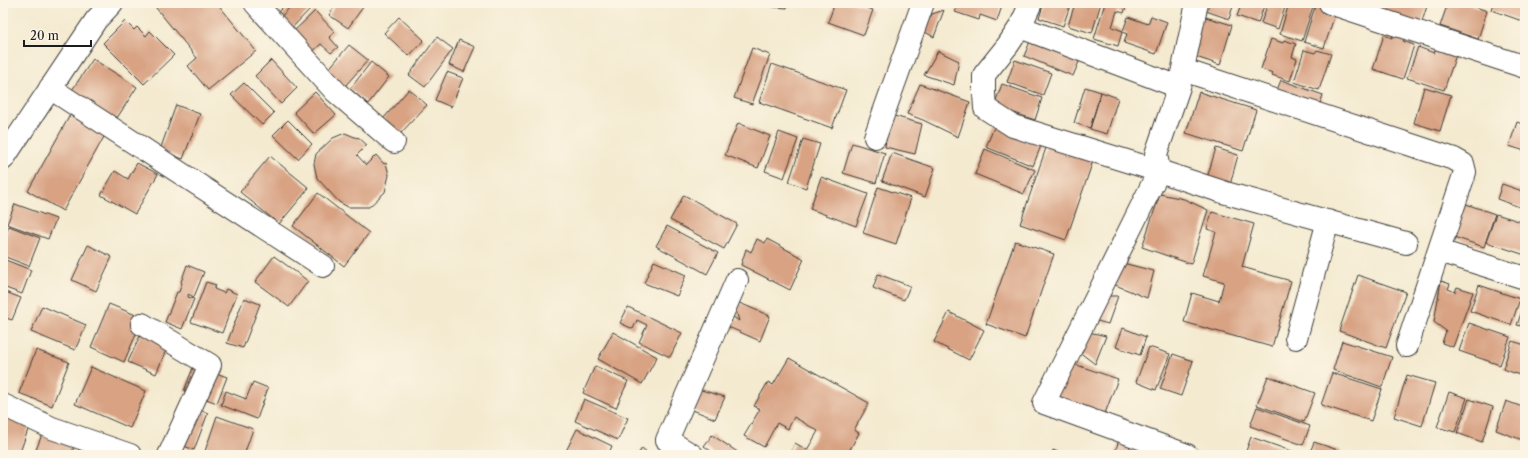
<svg xmlns="http://www.w3.org/2000/svg" width="1528" height="458" font-family="'Libre Caslon Text',serif">
<rect width="100%" height="100%" fill="#fcf5e5"/>
<filter id="ink" filterUnits="userSpaceOnUse"><feTurbulence type="fractalNoise" baseFrequency=".025" numOctaves="2"/><feDisplacementMap in="SourceGraphic" scale="8" xChannelSelector="R" yChannelSelector="G"/><feConvolveMatrix kernelMatrix="1 2 1 2 8 2 1 2 1" color-interpolation-filters="sRGB"/></filter>
<filter id="wash" filterUnits="userSpaceOnUse"><feTurbulence type="fractalNoise" baseFrequency=".012" numOctaves="4" result="noise"/><feDisplacementMap in="SourceGraphic" scale="16" xChannelSelector="R" yChannelSelector="G"/><feGaussianBlur stdDeviation="0.9" result="paint"/><feColorMatrix in="noise" values="0 0 0 0 0 0 0 0 0 0 0 0 0 0 0 0 0 1.4 0 .05"/><feComposite in="paint" operator="in"/></filter>
<g filter="url(#wash)">
<rect width="100%" height="100%" fill="#f4ead0"/>
<g id="blocks">
<path fill="#d8a283" d="M152,3H217L256,51L208,90L188,66L197,58Z
M261,3H287L274,16Z
M294,3H305L311,8L287,33L276,22Z
M337,3H357L363,7L348,28L329,15Z
M764,3H787V8L764,6Z
M835,3H854L873,10L864,35L828,22Z
M959,3H1003L997,21L980,15L979,20L955,12Z
M1044,3H1071L1063,26L1039,18Z
M1075,3H1101L1092,33L1068,26Z
M1105,3H1127L1124,13L1117,11L1112,27L1123,31L1128,17L1148,24L1151,16L1167,22L1156,54L1124,43L1127,34L1122,32L1118,46L1094,39Z
M1206,3H1234L1229,19L1203,10Z
M1242,3H1265L1258,23L1237,16Z
M1268,3H1273L1285,7L1278,29L1261,23Z
M1289,3H1314L1302,41L1280,34Z
M1316,3L1337,8L1324,48L1304,42Z
M1385,3H1428L1421,25L1382,12Z
M1448,3H1464L1487,11L1478,39L1440,26Z
M1493,3H1525V22L1491,10Z
M944,10L934,37L923,31L932,14Z
M315,11L335,32L329,37L338,47L331,53L321,44L311,53L292,33Z
M1202,16L1232,25L1220,65L1190,55Z
M399,17L424,40L409,56L384,33Z
M125,21L134,30L137,27L146,36L150,31L174,55L144,84L103,43Z
M1393,34L1405,38L1403,41L1414,45L1403,79L1373,69L1384,35L1392,38Z
M437,37L453,49L425,87L409,75Z
M1032,37L1081,57L1073,76L1024,56Z
M1271,39L1283,43L1284,40L1296,44L1292,57L1297,59L1290,81L1272,75L1273,73L1261,69Z
M459,40L475,47L464,72L449,65Z
M349,45L368,60L345,86L327,71Z
M1437,46L1457,52L1444,90L1407,78L1418,47L1434,53Z
M752,48L770,55L752,104L734,98Z
M1304,50L1315,53L1317,50L1331,54L1319,90L1294,82Z
M938,51L959,61L954,85L924,75Z
M93,59L137,87L115,121L70,93Z
M271,60L297,88L281,104L255,76Z
M1015,60L1051,73L1043,95L1007,82Z
M371,62L389,77L368,104L350,89Z
M772,64L846,90L832,128L759,102Z
M447,72L463,78L451,107L435,100Z
M1281,80L1323,95L1317,113L1274,98Z
M244,83L274,113L262,125L231,95Z
M920,84L970,102L958,137L923,120L907,114Z
M1002,84L1042,98L1035,120L994,106Z
M1085,87L1101,92L1090,128L1074,123Z
M1424,87L1451,95L1440,131L1414,123Z
M409,89L427,105L400,134L383,119Z
M315,92L336,115L314,134L294,112Z
M1101,92L1118,98L1107,134L1090,129Z
M1199,92L1256,110L1243,151L1186,133Z
M176,105L200,114L183,159L160,150Z
M70,115L105,135L63,211L28,191Z
M894,116L922,124L915,154L885,147L887,132Z
M288,120L312,144L298,159L273,135Z
M1517,122L1525,125V151L1509,146Z
M738,123L770,136L758,168L725,155Z
M995,125L1042,143L1033,166L986,147Z
M779,132L798,139L784,178L765,171Z
M345,133L357,138L358,137L367,145L357,155L366,165L376,155L384,164L386,163L389,175L385,192L369,207H348L339,202L317,178L314,164L316,154L333,138Z
M803,139L820,144L806,188L789,182Z
M1048,142L1094,158L1066,240L1020,224Z
M852,143L885,153L876,183L843,173Z
M1216,148L1238,155L1230,185L1207,178Z
M985,149L1035,170L1024,194L975,174Z
M892,153L935,168L925,197L882,181Z
M270,156L309,188L279,224L240,192Z
M137,163L158,174L135,214L101,195L115,171L128,179Z
M821,177L868,194L856,226L810,209Z
M1502,184L1525,192V209L1497,199Z
M878,187L911,198L896,244L863,233Z
M318,193L369,233L344,266L293,226Z
M1160,194L1184,199L1208,210L1191,264L1142,247Z
M684,195L737,224L724,249L670,220Z
M1460,202L1495,214L1484,247L1448,235Z
M15,204L56,219L48,239L7,224Z
M1212,212L1254,224L1242,267L1291,281L1272,347L1184,322L1192,293L1219,301L1224,282L1203,276L1216,232L1207,229Z
M1496,214L1525,223V255L1486,242Z
M9,226L40,238L29,266L3,256V241Z
M667,226L718,253L707,274L656,246Z
M757,239L765,243L767,239L804,259L790,290L741,265L746,249L751,252Z
M1015,241L1054,254L1025,338L986,324Z
M88,245L112,257L96,291L72,280Z
M274,256L308,281L289,307L255,282Z
M3,259L31,270L22,294L3,287Z
M654,261L686,275L677,296L644,283Z
M1115,261L1154,271L1147,298L1113,284Z
M187,265L204,272L194,297L188,294V297L194,299L182,329L165,322L177,292H179L182,283L181,282Z
M878,274L910,286L904,300L873,288Z
M1358,275L1406,292L1386,348L1339,331Z
M1441,281L1450,284L1448,289L1455,292L1457,287L1473,292L1453,347L1442,343L1446,331L1434,322Z
M206,282L216,285L214,289L224,293L226,289L237,294L222,333L191,322Z
M1479,285L1520,299L1511,325L1470,311Z
M3,291L21,298L12,320L3,317Z
M1102,296H1118L1108,324L1094,320Z
M244,298L260,304L243,348L227,343Z
M735,301L770,316L760,341L724,325L729,314L739,321L734,303Z
M1525,302V327L1517,325Z
M109,304L143,318L124,362L91,347Z
M42,306L86,325L75,350L31,332Z
M628,307L682,333L670,357L639,342L647,325L637,320L633,329L620,323Z
M949,312L984,330L969,360L934,342Z
M1469,323L1510,337L1500,365L1459,351Z
M1123,328L1146,337L1140,355L1116,347Z
M142,331L169,343L156,374L128,362Z
M1084,331L1106,336L1095,364L1078,351Z
M613,332L657,357L642,384L598,359Z
M1342,341L1392,357L1382,387L1333,370Z
M1512,341L1525,345V377L1503,369Z
M1149,347L1170,354L1156,390L1136,382Z
M36,350L69,362L52,406L19,393Z
M1173,354L1193,361L1181,396L1160,389Z
M789,358L869,403L854,430L859,433L847,455L841,454L840,455H789L795,443L807,450L818,431L794,417L788,429L777,423L764,447L744,436L760,409L754,406L768,382L773,385Z
M1068,362L1118,379L1104,416L1055,399Z
M194,365L227,377L217,403L184,391Z
M595,366L628,381L616,408L583,393Z
M91,367L146,391L130,428L75,404Z
M1332,373L1382,389L1371,421L1321,405Z
M1407,375L1435,383L1422,426L1394,417Z
M1268,376L1315,393L1304,422L1257,405Z
M253,382L268,388L257,419L221,405L226,391L246,399Z
M698,389L725,397L715,419L688,408Z
M1449,392L1467,398L1455,432L1437,427Z
M584,399L628,418L618,440L575,421Z
M1469,399L1493,407L1482,442L1457,433Z
M1506,401L1525,408V441L1496,430Z
M183,404L208,413L194,450L169,440Z
M1257,407L1310,426L1303,445L1250,426Z
M217,416L253,429L244,455H208L204,454Z
M3,417L29,427L19,455H3Z
M577,429L612,446L608,455H564Z
M43,432L75,444L71,455H34Z
M712,435L739,453L738,455H716L704,446Z
M1251,437L1300,454V455L1245,454Z
M1119,440L1131,444L1127,455H1114Z
M1314,442L1341,451L1340,455H1309Z
M79,447L107,455H79Z
M642,448L650,455H638Z
M1053,450L1066,455H1051Z"/>
</g>
</g>
<g filter="url(#ink)">
<use href="#blocks" fill-opacity="0" stroke="#3c3b37" stroke-width="1"/>
<g fill="none" stroke-linecap="round" stroke-linejoin="round">
<defs>
<path id="street" d="M255,3L336,92L394,142
M1031,3L1020,27L1008,45L984,75V94L985,108L1013,126L1159,171L1226,193L1406,243
M1330,3L1525,67
M1020,27L1179,87
M1183,70L1454,159L1463,164L1465,172L1407,346
M50,88L323,266
M875,137L923,3
M1439,251L1525,278
M142,324L210,365L169,455
M1296,338L1328,221
M3,405L52,428L130,455
M692,455L667,440L737,280
M1187,455L1044,403L1159,171L1156,154L1179,87L1197,3"/>
<path id="secondary" d="M3,159L96,20L112,3"/>
</defs>
<use href="#street" stroke="#3c3b37" stroke-width="24"/>
<use href="#secondary" stroke="#3c3b37" stroke-width="24"/>
<use href="#street" stroke="#fff" stroke-width="22"/>
<use href="#secondary" stroke="#fff" stroke-width="22"/>
</g>
</g>
<rect width="1528" height="458" fill="none" stroke="#fcf5e5" stroke-width="16"/>
<path d="M24 40v6h67v-6" fill="none" stroke="#1c1c1c" stroke-width="2"/>
<text x="30" y="40" font-size="12" fill="#1c1c1c" stroke="#fcf5e5" stroke-width="3" paint-order="stroke">20 m</text>
</svg>
